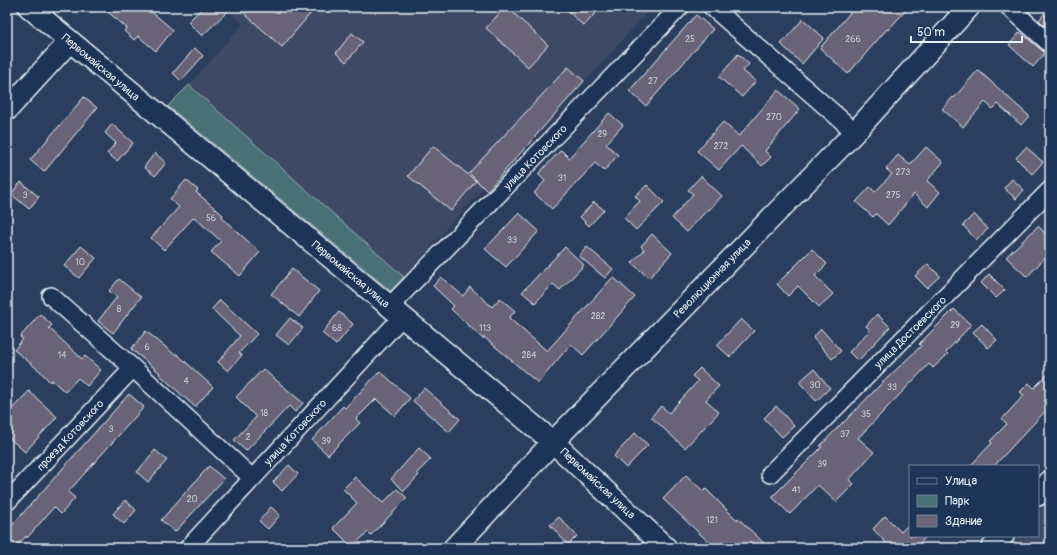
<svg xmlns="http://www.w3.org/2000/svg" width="1057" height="555" font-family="Pangolin,sans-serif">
<rect width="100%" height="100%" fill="#2c3e5d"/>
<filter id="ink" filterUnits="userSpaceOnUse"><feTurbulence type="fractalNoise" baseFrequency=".025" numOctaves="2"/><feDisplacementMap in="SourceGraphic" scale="8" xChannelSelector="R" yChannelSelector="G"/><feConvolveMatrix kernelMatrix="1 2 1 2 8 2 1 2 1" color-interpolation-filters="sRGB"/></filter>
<g filter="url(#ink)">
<path fill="#3e4965" d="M225,7H652L487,191L483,188L404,277L189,85L243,24Z
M1050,492V548H1002L1012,536H1038V506Z"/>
<path fill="#497174" stroke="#98b1b6" d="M189,85L404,277L391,291L168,106Z"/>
<path fill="#696477" stroke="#e8f1f8" d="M102,7H146L173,30L156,51L138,36L134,40L124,31L127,28Z
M203,7H232L202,36L188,22Z
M237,7H316L282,47Z
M505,7H507L548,45L528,67L486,28Z
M563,7H601L584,26Z
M855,7H909L888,30L887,29L848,74L820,48Z
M1044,14L1050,20V31L1039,20Z
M696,15L713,29L646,106L629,91Z
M803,19L824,38L802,64L781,44Z
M1020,32L1045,53L1033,67L1009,45Z
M352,33L363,42L346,62L336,53Z
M195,48L203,56L181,81L173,73Z
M738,54L749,64L743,71L756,81L742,97L719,77Z
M568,67L584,81L487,191L469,173Z
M978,70L1029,116L1021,125L998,104L993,109L985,102L963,127L942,109L953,97L954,98Z
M778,90L800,109L765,151L771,157L762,166L741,146L719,170L697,151L723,122L739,136Z
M84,97L97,108L44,172L30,160Z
M609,113L623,125L606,144L618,155L604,171L595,163L552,209L534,193L545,181L538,174L561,150L569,158Z
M112,124L133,143L117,161L107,153L116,143L105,133Z
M433,146L476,181L451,211L408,176Z
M926,147L943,162L927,181L940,192L928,207L914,194L888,225L876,214L873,217L856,202L870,187L875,192L892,174L886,169L898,155L910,165Z
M1026,147L1043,162L1032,174L1016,158Z
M155,153L166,163L155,176L144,167Z
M701,176L722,196L709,210L708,209L687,232L672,218L693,194L688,190Z
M1012,179L1024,190L1016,199L1004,188Z
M186,180L198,190L196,192L223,215L222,218L260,252L240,276L211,252L221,241L194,217L164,250L151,238L179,207L170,199Z
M21,182L39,197L29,209L11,194Z
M647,185L664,202L636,230L624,218L640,201L635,196Z
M594,202L604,210L589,226L580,217Z
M519,213L539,231L506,267L485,249Z
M974,214L988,229L976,240L963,225Z
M1038,226L1050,238V252L1027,277L1006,257Z
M652,234L672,253L649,278L632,263L644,250L641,246Z
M81,246L96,258L79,278L64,266Z
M565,247L584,265L560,290L553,284L535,303L522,292Z
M587,247L613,269L605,278L579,256Z
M812,249L827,264L815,276L833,294L819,307L798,286L788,296L777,284Z
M928,264L940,276L927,288L915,276Z
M292,269L319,291L299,317L271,294Z
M989,274L1005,290L996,298L981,283Z
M441,277L463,296L470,287L492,307L500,298L515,311L509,318L547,351L613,277L635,297L583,355L571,344L538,383L484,337L483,339L451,309L454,306L433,286Z
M119,279L141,297L113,333L98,321L117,297L109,291Z
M220,300L257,334L239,353L242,355L228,371L218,362L240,336L212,309Z
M954,309L971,325L946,352L948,354L933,368L929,364L858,438L874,452L849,480L854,484L836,502L818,485L790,514L772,497L822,447L820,446L843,422V423L878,387L921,346L919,344Z
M339,312L353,324L336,345L322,333Z
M40,314L52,325L49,328L82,359L85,356L101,370L87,386L78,378L65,392L52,380L50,382L40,371L14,350L23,339L20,337Z
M877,314L890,327L858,361L849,352L870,330L866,326Z
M290,318L303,328L289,345L276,335Z
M741,319L754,331L730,357L717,345Z
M982,324L997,340L988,348L973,332Z
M821,329L841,351L832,359L813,338Z
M146,331L174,354H177L213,387L195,407L159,374L160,373L131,349Z
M700,368L719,386L706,400L719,412L685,448L651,417L661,406L669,413L698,381L692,376Z
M263,369L303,403L295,412L289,406L246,451L234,440L256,417L236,397Z
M814,369L830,388L816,401L799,382Z
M380,371L410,398L395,416L376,399L356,419L360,423L328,455L312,440L343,406L345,408Z
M1050,372V406L994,466H970L992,443L990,441L1007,424L1002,419L1024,395L1020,392L1029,383L1034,388Z
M424,388L460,419L449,432L413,401Z
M29,391L57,417L25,452L7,436V414Z
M129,394L144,407L68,492L75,498L61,514L54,507L27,538L26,536L15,548H7V531Z
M776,406L794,426L782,437L764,418Z
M635,433L648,445L626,468L614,456Z
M419,448L431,459L417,473L419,475L404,491L391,479Z
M155,450L167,460L148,482L137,472Z
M289,465L298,474L282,491L273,482Z
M209,466L224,479L175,532L161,520Z
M686,475L703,491L706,489L737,520L738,518L769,548H715L663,499Z
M355,477L383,503L397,489L407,498L371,535L368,532L352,547L333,528L357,503L343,489Z
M125,500L136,510L124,524L113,514Z
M271,507L280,515L268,529L259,521Z
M885,516L901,532L910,523V536H927L915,548H891L873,529Z
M559,517L577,536L568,545L550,525Z"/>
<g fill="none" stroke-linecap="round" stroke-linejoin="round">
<defs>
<path id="minor" d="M712,7L855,132
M1009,7L1050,44
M51,296L133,368
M390,306L680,7
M770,474L1050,190
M7,502L133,368L252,478
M188,548L402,317"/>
<path id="tertiary" d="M29,7L553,442L666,548
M7,110L70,41
M1038,495L1050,481
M454,548L553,442L855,132L969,7
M992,548L1003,536"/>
</defs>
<use href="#minor" stroke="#e8f1f8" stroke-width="20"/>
<use href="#tertiary" stroke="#e8f1f8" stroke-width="24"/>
<use href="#minor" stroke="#1d3557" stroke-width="17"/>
<use href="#tertiary" stroke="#1d3557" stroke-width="21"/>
</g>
</g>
<g text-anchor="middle" stroke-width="3.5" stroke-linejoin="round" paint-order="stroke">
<g font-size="9" fill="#c8ced8">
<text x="690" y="42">25</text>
<text x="853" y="42">266</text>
<text x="653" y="84">27</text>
<text x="774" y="120">270</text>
<text x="602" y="137">29</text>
<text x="721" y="149">272</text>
<text x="903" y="175">273</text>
<text x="562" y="181">31</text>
<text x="25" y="198">3</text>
<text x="893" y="198">275</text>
<text x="211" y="221">56</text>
<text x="512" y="243">33</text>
<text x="80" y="265">10</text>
<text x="119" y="312">8</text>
<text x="598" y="319">282</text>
<text x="955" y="328">29</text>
<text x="337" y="331">68</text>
<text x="485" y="331">113</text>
<text x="147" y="350">6</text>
<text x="62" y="358">14</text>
<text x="529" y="358">284</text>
<text x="186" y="384">4</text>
<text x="815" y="388">30</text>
<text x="892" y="390">33</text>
<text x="264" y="416">18</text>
<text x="866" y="417">35</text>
<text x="111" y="432">3</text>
<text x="845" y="437">37</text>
<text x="248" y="440">2</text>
<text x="326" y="444">39</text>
<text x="822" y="467">39</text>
<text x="796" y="493">41</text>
<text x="192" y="502">20</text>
<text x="712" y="523">121</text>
</g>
<g font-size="11" fill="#e8f1f8" stroke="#1d3557">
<text transform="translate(101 67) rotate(40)" y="4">Первомайская улица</text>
<text transform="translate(535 157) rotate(-46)" y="4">улица Котовского</text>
<text transform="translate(351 274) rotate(40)" y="4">Первомайская улица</text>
<text transform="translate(712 278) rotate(-46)" y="4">Революционная улица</text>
<text transform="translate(910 332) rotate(-45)" y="4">улица Достоевского</text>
<text transform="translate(295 432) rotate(-47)" y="4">улица Котовского</text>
<text transform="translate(70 435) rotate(-47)" y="4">проезд Котовского</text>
<text transform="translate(598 483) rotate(43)" y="4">Первомайская улица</text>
</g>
</g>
<rect width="1057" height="555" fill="none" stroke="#1d3557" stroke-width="24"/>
<rect x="12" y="12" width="1033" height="531" fill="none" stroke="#e8f1f8" stroke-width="1.5" filter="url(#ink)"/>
<rect x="909" y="465" width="130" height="72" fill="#1d3557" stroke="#6e8097"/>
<rect x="917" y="478" width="20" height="6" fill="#1d3557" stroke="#6e8097"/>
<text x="945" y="485" font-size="12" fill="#e8f1f8">Улица</text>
<rect x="917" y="495" width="20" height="12" fill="#497174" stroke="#6e8097"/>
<text x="945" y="505" font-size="12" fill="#e8f1f8">Парк</text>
<rect x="917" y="515" width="20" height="12" fill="#696477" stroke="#6e8097"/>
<text x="945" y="525" font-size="12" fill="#e8f1f8">Здание</text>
<path d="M911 36v6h111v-6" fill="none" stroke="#e8f1f8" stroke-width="2"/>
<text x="917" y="36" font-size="12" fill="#e8f1f8" stroke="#1d3557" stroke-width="3" paint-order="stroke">50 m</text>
</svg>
